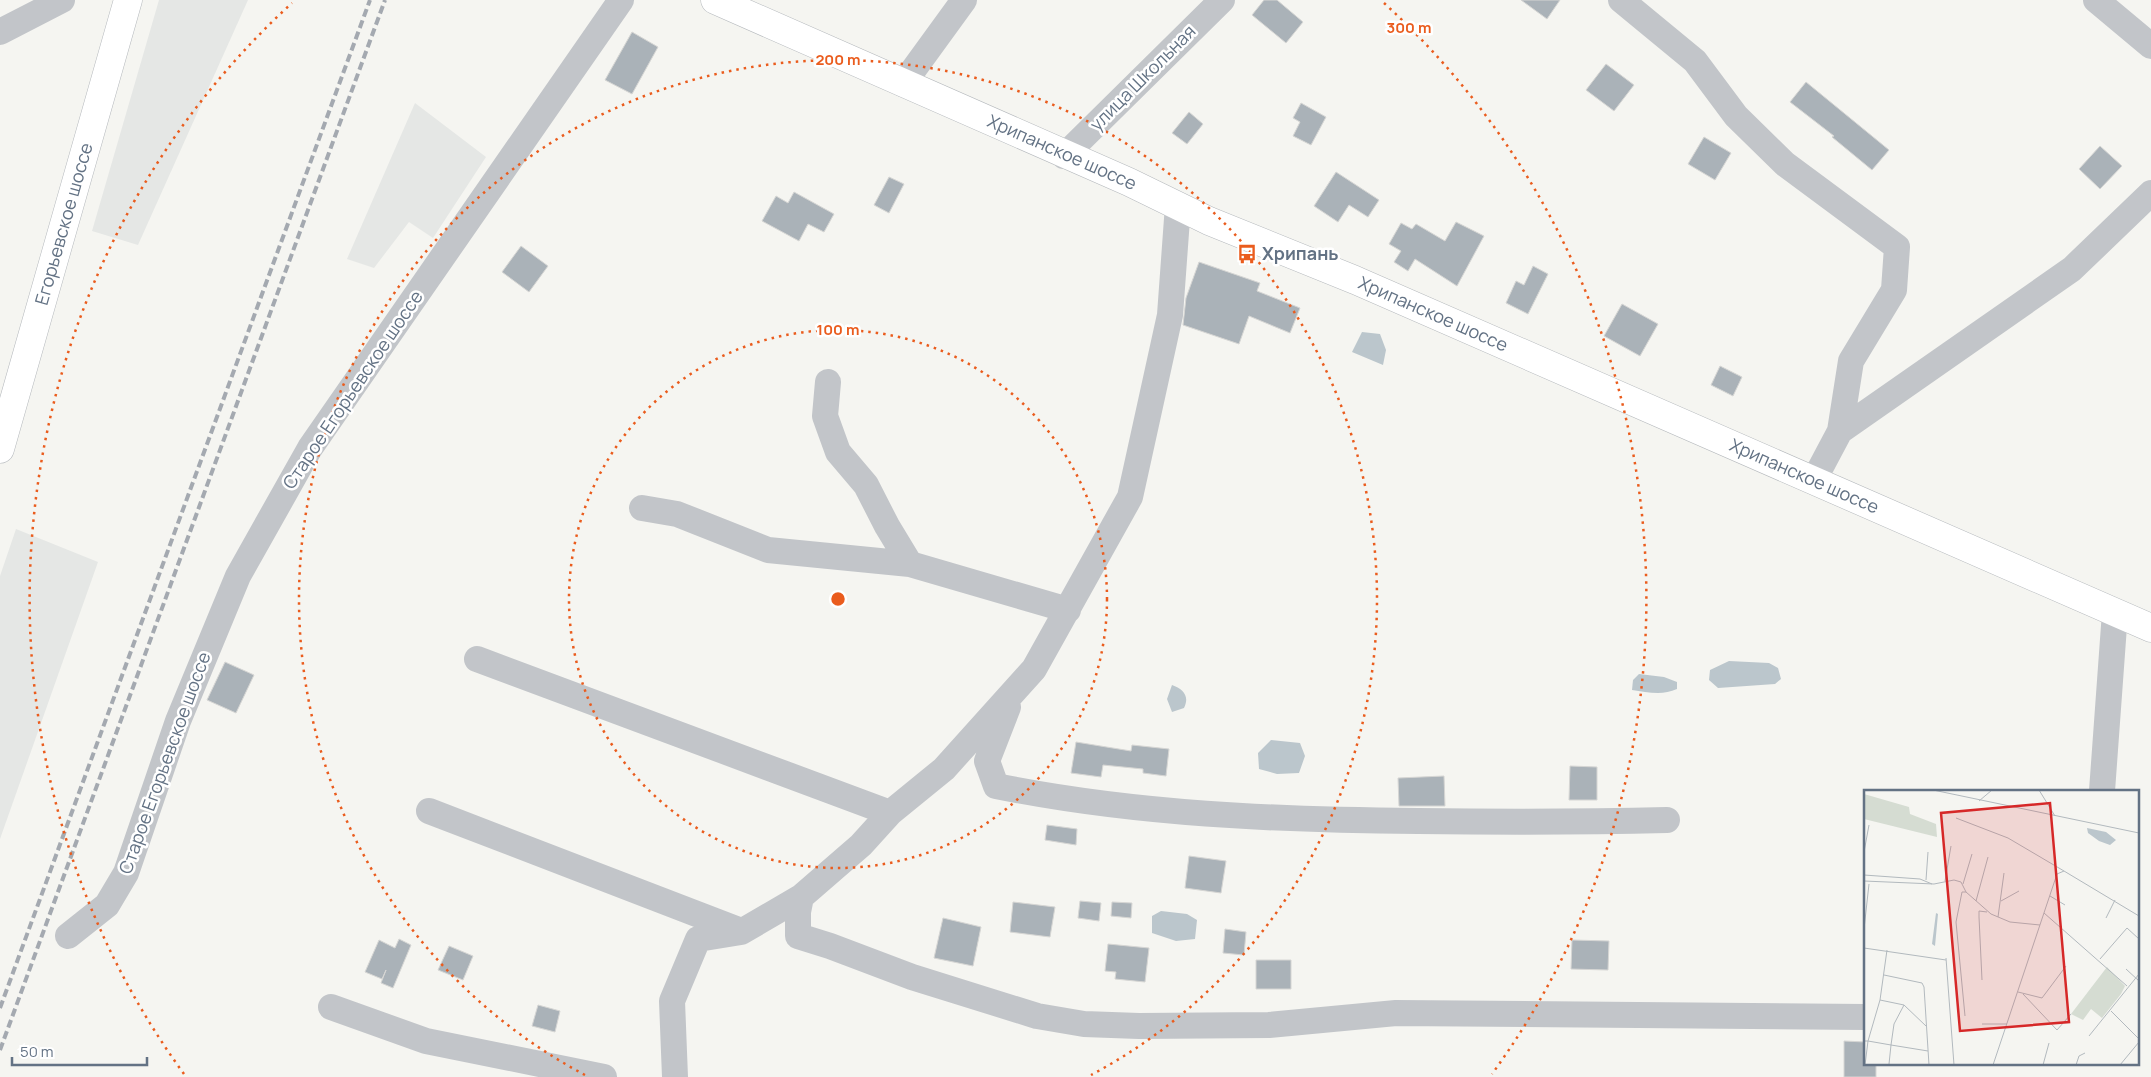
<svg xmlns="http://www.w3.org/2000/svg" width="2151" height="1077" font-family="Manrope,sans-serif">
<rect width="100%" height="100%" fill="#f5f5f1"/>
<path fill="#e5e7e5" d="M159,0H248L138,245L92,231Z
M415,103L486,157L433,238L409,222L374,268L347,259Z
M16,529L98,562L0,839V576Z"/>
<path fill="#bbc6cc" d="M1362,332L1380,334L1386,350L1383,365L1352,352Z
M1729,661L1769,663L1778,668L1781,679L1775,684L1718,688L1709,680L1710,670Z
M1639,674L1664,677L1677,682V689C1662,696 1647,692 1632,690L1633,680Z
M1172,685C1183,689 1190,696 1184,708L1172,712L1167,699Z
M1271,740L1300,743L1305,756L1299,773L1277,774L1259,769L1258,753Z
M1161,911L1187,914L1197,920L1195,939L1176,941L1152,933V916Z"/>
<path fill="#aab2b8" stroke="#d6d6d4" d="M1264,0H1277L1303,22L1286,43L1252,15Z
M1521,0H1560L1547,19Z
M632,32L658,47L632,94L605,80Z
M1606,64L1634,85L1614,111L1586,90Z
M1806,82L1889,150L1872,170L1832,137L1834,136L1790,102Z
M1301,103L1326,117L1311,145L1293,136L1300,122L1293,118Z
M1189,112L1203,124L1187,144L1172,133Z
M1704,137L1731,153L1715,180L1688,164Z
M2100,146L2122,166L2100,189L2079,169Z
M1336,172L1379,200L1368,217L1349,205L1338,222L1314,206Z
M889,177L904,184L889,213L874,205Z
M794,192L834,214L824,232L808,224L799,241L762,221L776,196L788,203Z
M1456,222L1484,236L1457,286L1415,259L1408,271L1394,262L1401,251L1389,244L1401,223L1412,229L1416,224L1445,241Z
M521,246L548,266L529,292L502,272Z
M1199,262L1260,283L1257,291L1300,308L1290,333L1249,316L1239,344L1183,325L1186,298Z
M1533,266L1548,274L1528,314L1506,303L1516,281L1524,285Z
M1622,304L1658,324L1640,356L1604,336Z
M1720,366L1742,377L1733,396L1711,385Z
M225,662L254,675L236,713L207,700Z
M1076,742L1131,751L1132,745L1169,749L1166,776L1143,773V769L1103,765L1101,777L1071,773Z
M1570,766L1597,767V800H1569Z
M1444,776L1445,806H1399L1398,778Z
M1047,825L1077,829L1076,845L1045,840Z
M1189,856L1226,861L1221,893L1185,888Z
M1080,901L1101,903L1099,921L1078,918Z
M1013,902L1055,907L1050,937L1010,932Z
M1112,902L1132,903L1131,918L1111,916Z
M943,918L981,927L973,966L934,958Z
M1225,929L1246,932L1244,955L1223,953Z
M399,939L411,945L393,988L381,983L386,970L382,979L365,972L379,940L395,948Z
M1572,940L1609,941L1608,970L1571,969Z
M1108,944L1149,948L1145,982L1115,979L1116,972L1105,971Z
M449,946L473,956L463,980L438,970Z
M1256,960H1291V989H1256Z
M538,1005L560,1011L555,1032L532,1026Z
M1844,1041L1865,1042V1063H1876V1077H1844Z"/>
<g fill="none" stroke-linecap="round" stroke-linejoin="round">
<defs>
<g id="major">
<path id="s1" d="M715,0L1129,182L1209,221L1355,280L2151,628"/>
<path id="s2" d="M0,449L128,0"/>
</g>
</defs>
<use href="#major" stroke="#b5b9bd" stroke-width="29"/>
<path stroke="#c2c5c9" stroke-width="26" d="M1621,0L1695,61L1736,116L1785,164L1897,247L1894,290L1851,361L1840,431L1814,480
M2096,0L2151,46
M0,32L62,0
M903,84L964,0
M1064,156L1222,0
M828,382L825,416L838,452L866,485L887,526L910,564
M1840,431L2072,269L2151,193
M642,508L677,514L768,550L910,564L1068,610
M477,659L890,813
M1008,707L987,761L996,786C1135,814 1277,820 1418,821C1501,822 1584,822 1667,820
M2102,791L2115,612
M429,811L741,931
M801,897L798,912V936L830,946L912,977L1037,1016L1084,1024L1139,1026L1269,1025L1396,1013L1865,1017
M68,936L107,905L126,873L178,721L238,576L310,448L621,0
M331,1007L426,1041L604,1077
M675,1077L672,1001L698,939L741,932L801,897L861,845L890,813L944,769L1034,669L1130,497L1170,315L1178,205"/>
<use href="#major" stroke="#fff" stroke-width="28"/>
<path stroke="#a4a9b0" stroke-width="4" stroke-dasharray="8 4" stroke-linecap="butt" d="M0,1008L370,0
M0,1050L385,0"/>
</g>
<g fill="none" stroke="#ea5c1d" stroke-width="2.5" stroke-dasharray="2.5 5">
<circle cx="838" cy="599" r="269"/>
<path d="M585 1075A539 539 0 1 1 1091 1075"/>
<path d="M184 1074A808 808 0 0 1 292 3M1384 3A808 808 0 0 1 1492 1074"/>
</g>
<defs>
<symbol id="bus-bare" viewBox="-9 -9 18 18"><path d="M-5-6H5V4H4V6H2V4H-2V6H-4V4H-5ZM-3.5-4V0h7V-4ZM-3.5 1.2v1.5H-2V1.2ZM2 1.2v1.5H3.5V1.2Z" fill="#ea5c1d" stroke="#fff" stroke-width="2.5" paint-order="stroke"/></symbol>
</defs>
<g fill-rule="evenodd">
<use href="#bus-bare" x="1233" y="240" width="28" height="28"/>
</g>
<g text-anchor="middle" stroke-width="5" stroke-linejoin="round" paint-order="stroke">
<g font-size="18" fill="#637284" stroke="#fff">
<text transform="translate(1143 78) rotate(-45)" y="6">улица Школьная</text>
<text dy="6" stroke="none"><textPath href="#s1" startOffset="379">Хрипанское шоссе</textPath></text>
<text dy="6" stroke="none"><textPath href="#s2" startOffset="234">Егорьевское шоссе</textPath></text>
<text dy="6" stroke="none"><textPath href="#s1" startOffset="784">Хрипанское шоссе</textPath></text>
<text transform="translate(353 390) rotate(-56)" y="6">Старое Егорьевское шоссе</text>
<text dy="6" stroke="none"><textPath href="#s1" startOffset="1189">Хрипанское шоссе</textPath></text>
<text transform="translate(165 763) rotate(-70)" y="6">Старое Егорьевское шоссе</text>
</g>
<g font-size="18" font-weight="bold" fill="#637284" stroke="#fff" text-anchor="start">
<text x="1262" y="260">Хрипань</text>
</g>
</g>
<g transform="translate(1864 790)">
<rect width="275" height="275" fill="#f5f5f1"/>
<path d="M0,4L45,17L46,24L72,34L73,47L0,29ZM243,177L261,196L257,204L238,228L227,219L219,230L207,224Z" fill="#d5dcd2"/>
<path d="M223,38L242,42L252,50L246,55L235,51L224,43ZM72,123L74,124L71,156L68,154Z" fill="#bbc6cc"/>
<path fill="none" stroke="#b2b9be" stroke-width="1" d="M69,0L275,43M175,0L191,26M115,11L128,0M92,28L144,48L200,81M0,62L5,35M0,85L56,89L68,94M62,90L64,62M0,91L70,94L90,90L97,92L102,102L127,124L146,132L176,135M81,91L87,56M99,94L108,64M186,106L201,115M112,111L124,67M137,111L155,101M180,123L263,196M134,127L140,83M242,128L251,110M0,139L5,94M0,158L82,170M82,168L90,275M236,169L263,138L275,149M262,179L275,191M20,185L58,193L60,197L65,275M118,190L115,127V121L123,122M154,202L178,208L202,176M159,204L193,240L207,224M16,210L40,215L62,236M247,221L275,249M101,226L92,132L98,102H102M118,234H143M225,246L275,184M0,251H4L16,210L23,160M25,274L27,255L64,261M1,275L4,251L27,255L30,234L40,215M129,275L193,84L200,81L275,126M179,275L185,253M212,275L215,266L221,263M256,275L275,252"/>
<path fill="#d62828" fill-opacity="0.15" stroke="#d62828" stroke-width="2.5" d="M186,13L205,232L96,241L77,23Z"/>
<rect width="275" height="275" fill="none" stroke="#637284" stroke-width="2.5"/>
</g>
<circle cx="838" cy="599" r="8" fill="#ea5c1d" stroke="#fff" stroke-width="2.5"/>
<g font-size="15" text-anchor="middle" font-weight="bold" fill="#ea5c1d" stroke="#fff" stroke-width="5" stroke-linejoin="round" paint-order="stroke">
<text x="1409" y="33">300 m</text>
<text x="838" y="65">200 m</text>
<text x="838" y="335">100 m</text>
</g>
<path d="M12 1057v8h135v-8" fill="none" stroke="#637284" stroke-width="2.5"/>
<text x="20" y="1057" font-size="15" fill="#637284" stroke="#ffffff" stroke-width="4" paint-order="stroke">50 m</text>
</svg>
